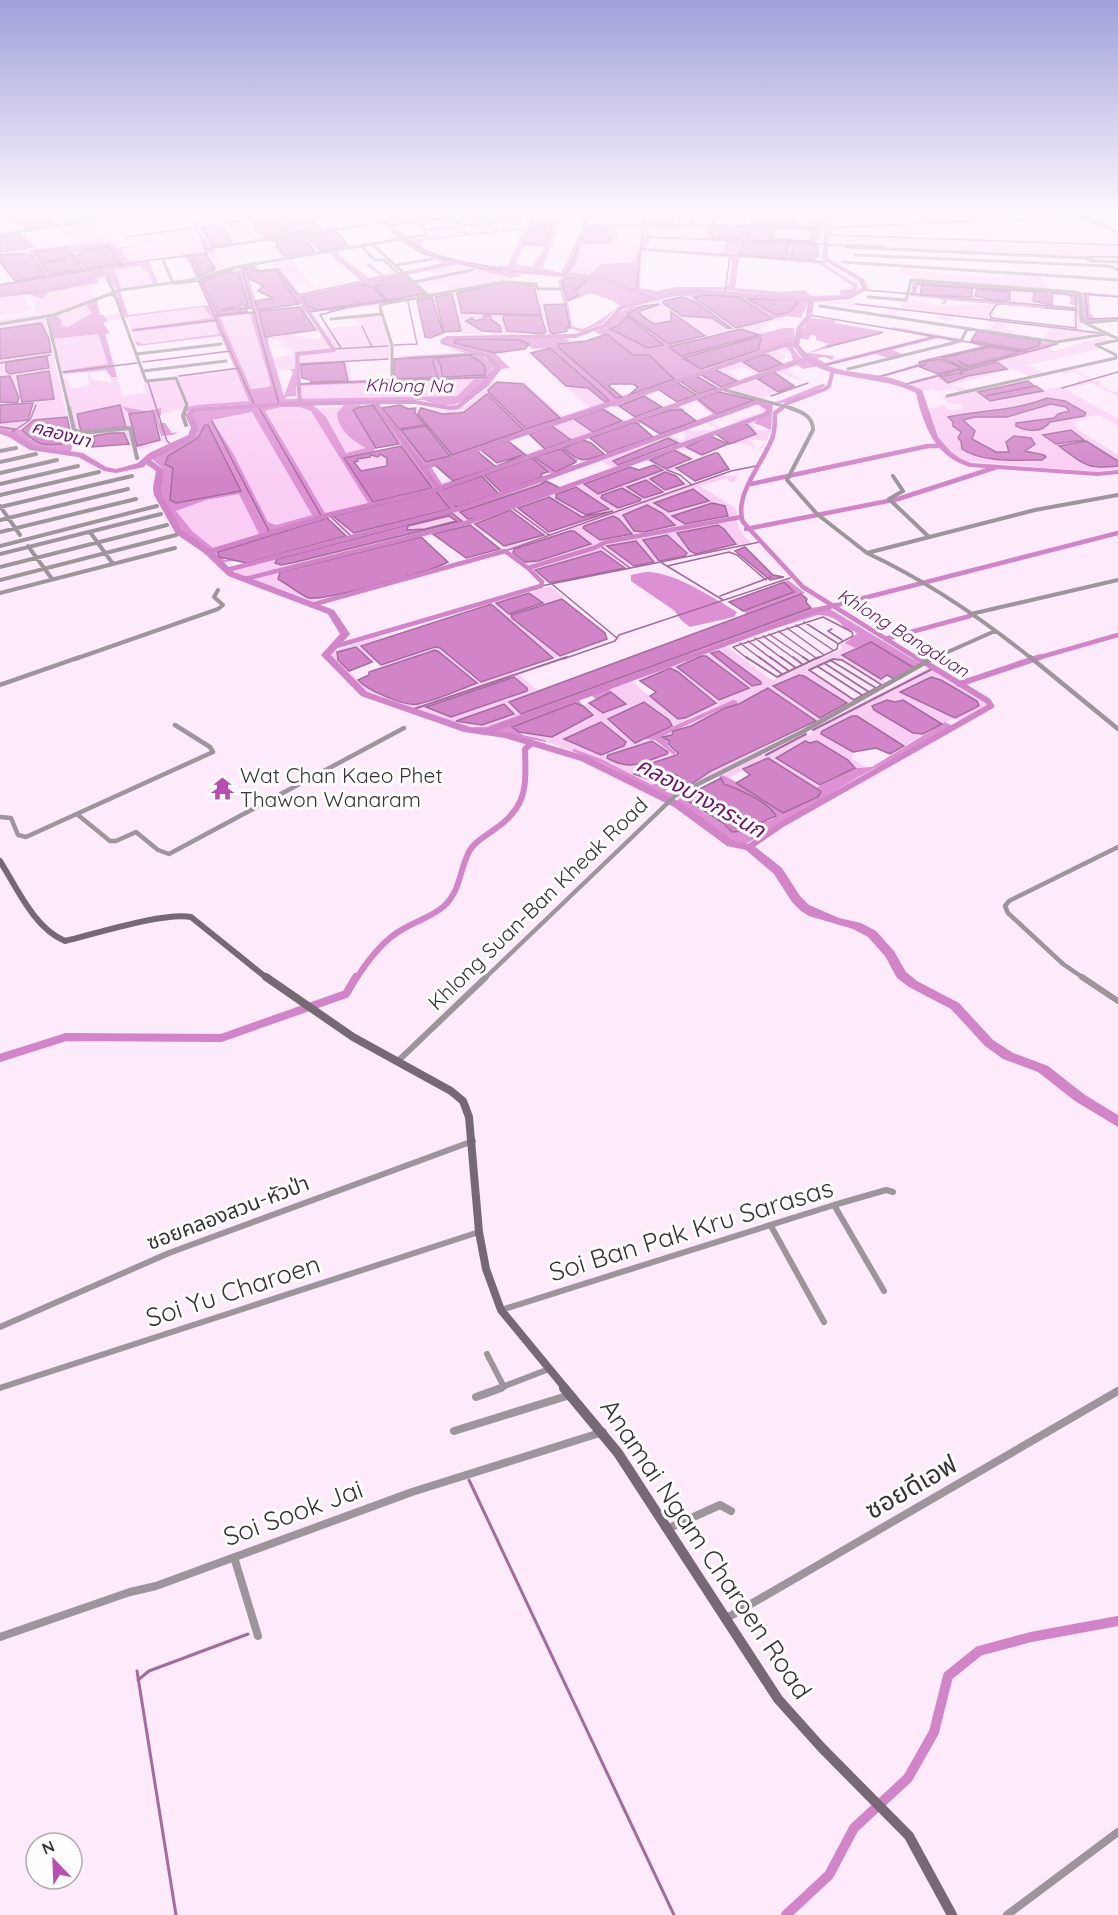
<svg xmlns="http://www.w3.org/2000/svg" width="1118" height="1915" font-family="Quicksand,'Noto Sans Thai',sans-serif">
<rect width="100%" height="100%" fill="#fdeafa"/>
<path fill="#facef4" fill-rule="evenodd" d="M190,214H196L202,224L236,219L233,214L237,219L267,214H298L248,222L260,239L253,233L233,237L236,243L232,244L222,225L201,228L207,237L200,238L206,252H214L225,268L217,270L205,253L129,262L120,249L126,251L151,247V245L137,247L129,240L118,247L28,250L30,254L0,255V252L33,247L27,241L0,246L20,234L0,237V233L50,227L53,229L33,231L31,235L62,231L58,226L65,229L88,224L104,238L114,239L115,243L129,237L196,228ZM62,232L72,238L73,243L39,247L29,237Z
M488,214H518L523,219L530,218L526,227L417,238L430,231L422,222Z
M653,225L703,226L707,227L705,238L650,236L649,228Z
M908,225L905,232L912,237L1118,244V262L1104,257L901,251L887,250L881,247L826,245L830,235H845L846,229L856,235L887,236V229Z
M615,227H644L645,236L640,242L634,262H614L589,275L569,272L576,265L582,245H590Z
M805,228L813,231L809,241L776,239L772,237V233L777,229Z
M650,238L726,241L723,252L719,254L645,249Z
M291,259L316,290L297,282L293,284L274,262Z
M456,264L505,276L511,278L509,280H514L431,294L428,292L450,290L441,283L423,286L417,280L435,276L427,270Z
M140,266L148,273L154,285L121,289L115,270Z
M901,267L914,268V270L921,272L1002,278V274L1040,276L1051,290L914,279L909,275H900Z
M919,283L1059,294L1062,295H1056L1055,304L1064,306L923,295L972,288L921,286L920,295H917V284Z
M84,284H90L94,299L45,318L67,417L34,420L22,430L0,426V423L28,419L14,405H0V402H17L4,376L0,377V359L51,351L49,339L41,324L0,329V320L36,314L35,303L31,294L42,298L48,291ZM49,371L54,399L17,377L20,375Z
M535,290L540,291L544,303L565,302L544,305L550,332L559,335L542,336L546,332L541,316L515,315L503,319L507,331L520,332L519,335H491L490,332H501C495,317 482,316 469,325L482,331L483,334H462L452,294L457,293L462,313L541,315Z
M22,295L33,310L0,316V297Z
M906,295L910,296L909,299L940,305H988L986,303L997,305L993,317L1073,327V311L1078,312L1081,331L1103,333C1082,333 1064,342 1043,340L1049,330L1044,327L1008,323L1005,329L1014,331L1012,335L981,331L994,326L995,323L986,322L987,320L955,316L952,321L938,319L940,314L898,310L893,318L885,317L889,312L887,309L856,305L848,309H846L850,304H827L825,301C850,301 874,304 898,308L905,303L883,300H904Z
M671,296H691L736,328C751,324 773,314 787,320L770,321L757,332H767L759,335L741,329L709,337L705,336L671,313V321L654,324L640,314V311L660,304L650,301ZM696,302L727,325L730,328H727L712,318L682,316L670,308Z
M86,305L93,313L68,328L61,325L55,315Z
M203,307L212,319L131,329L128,319L108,321L103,315L122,313L125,317Z
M250,314L271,385L269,387L251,389L220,317Z
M380,315L390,346L389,360L349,362L351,380L348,381L344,362L295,365V369L277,370L273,358L293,355L290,348L287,346L270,348L287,344L268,338L316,330L291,335L322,340L319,337L324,336L323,329L359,325L352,317Z
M211,322H215L219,334L143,344L135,341L132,332Z
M98,334L108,365L62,371L54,339Z
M1101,337L1111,341L1094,345L1098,349L1028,365L1047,375L1033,378L1013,369L951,385L975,391L1029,380L1044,390L1079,383L1077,381L1087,379L1074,371L1065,374L1062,372L1075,369L1093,381L1100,380L1101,386L1113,392L1118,391V396L1092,383L1065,389L1118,419V426C1097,412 1096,413 1074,423L1077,429L1118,455V469L1098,472L962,461C943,452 933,427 926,409L944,405L950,411L962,409L963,405L948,403L942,397L960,392L955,388L937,392L932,389L923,391L911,384L1048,348L1054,351Z
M783,346H788L790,355L780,349L769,354L778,351L793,360L787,357L779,361L785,363L782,364C766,354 760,352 743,362L759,372L756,374L744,367L727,371L740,379L737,381L721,370L704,374L721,387L717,388L695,376Z
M797,365L787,370L805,382L777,372L796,385L794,386L773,373L775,391L778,392L763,397L768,400L763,402L719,392L790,366Z
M237,369L250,401L196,405L161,414L160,408L146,411L128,409L126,413L129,414L137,446L160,440L161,436H164L166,441L150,444L152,446L134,450L132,446H125L129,444L124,433L94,436L93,432L126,428L120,405L77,413L81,432L76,430L63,379L67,378L71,389L89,385L87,371H93L89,374L92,379L111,383V377H117L123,396L147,393L143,385L149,380Z
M474,379L457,396L296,399L295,386Z
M490,382H524L563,417L560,418L523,384H493L489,393L526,429L524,430L481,397C456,419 450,415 419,411V414L452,455L450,456L426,426L399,429L424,424L415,412L402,407H421L446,412L447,410C468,409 477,397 490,382Z
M566,386L588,388L605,402L590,408Z
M760,404L766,409L761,419L752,424L757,430H771L763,448H760L766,441L749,439L758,450C749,445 744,441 734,445L721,440L724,439L730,444L755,434L744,424L687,446L702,455L698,456L689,450H679L693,458L691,459L678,451L651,460L663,468L672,466L678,470L671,472L689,485L617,511L720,476H739L735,478L736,481L730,482L727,478L699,486L734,507L738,516L735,517L612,540L582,551L529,565L525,562L538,561L588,546L570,531L514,549L513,553L504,546L543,535L510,511L475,524L486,533L482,536L469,525L423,537L433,549L419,537L281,572L278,579L309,598L333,595L310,602L238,574L231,567L345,536L327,518L333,516L354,533L450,509L456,508L468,519H475L613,468L601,461L671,436L683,441L687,434H674L686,433L682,430L689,427L690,432L718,429L706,423L708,422L720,428L738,423L728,415L737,420L762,412ZM668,438L678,443L618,465V458ZM645,459L658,467L584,484ZM549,497L581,517L613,511L549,532L518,508ZM556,498L609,509L585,515ZM652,506L674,525L638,532ZM452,513L461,517L462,521L296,562L281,565L275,562L277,559Z
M281,407H299L311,411L369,503L325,513L264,411Z
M342,407L337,413L367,448L346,453L326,417L315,408Z
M252,412L312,515L276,525L268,522L233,453L212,420Z
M574,419L593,432L571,440L552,426Z
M379,454L387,458V466L361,471L354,462L356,459Z
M239,494L260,534L212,548L191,531L176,511L206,500Z
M449,516L456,521L425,529L407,530L408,526Z
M736,519L740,531L751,543L717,550L736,545L677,533L690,551L696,554L685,556L687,553L643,540L659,561L654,562L636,541L608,546L634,566L625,568L601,551L535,570L532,568L597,549L599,545Z
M550,586L562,596V599L511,615L560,656L553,658L491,604L496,603L509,613L542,602L529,593Z
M386,636L362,646L376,660L372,662L356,647L338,660L365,687L476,683L439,652L435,650L383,667L381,665L435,647L440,648L481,682L514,670L537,690L509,702L521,714L486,727L464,726L366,692L331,657L336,648L337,650L372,638Z
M845,643L855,648L842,655L889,684L886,685L843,659L833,657L807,670L855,702L690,786L677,775H672L652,785L575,750L572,751L519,732L547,737L593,715L583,706L589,703L603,713L625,704L609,689L631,681L678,719L670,668L640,681L637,678L725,646L770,679L775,680L842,649L841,644ZM799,675L804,676L847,703L820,718L773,684ZM768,688L815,720L762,748L711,771L690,785C678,773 673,773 658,780L639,770L667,757L677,755L678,753L670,745L669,740L664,739L679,729L720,712L725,708L740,704ZM738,702L661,737L671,747L670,753C657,742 651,736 635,743L608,719L639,703L649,705L669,720L672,726L715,707ZM602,722L626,743L624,746L601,755L564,739Z
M928,668L988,703V707L961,721L955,719L978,706L901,692L954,718L942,724L903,700L895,702L913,733L923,734L904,746L857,716L822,735L853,752L852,759L866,767L855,768L848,760L817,741L776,758L820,785L816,788L768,758L728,778L722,775L805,733L808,735L813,732L812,729L888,689L892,691L894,689L892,688Z"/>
<path fill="#de90d4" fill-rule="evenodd" d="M531,214H534L529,226H547L544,245L555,219H559L560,214H564L542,268L561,273L580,232L584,214H591L588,224H641L643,214H652L651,222L671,221L670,214H673L674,223H690L691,214H694V223H712V214H714L716,224L795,225L789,214H794L800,225L818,218L812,214H817L823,224L820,240L815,241L819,242L820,258L817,257L816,245L794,244L791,258L820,261L854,283L858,282L856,294L809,299L723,290L687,291L657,296L614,310L603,323L581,332L570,328L558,281L563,278L560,275L515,268L512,272L524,275L511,278L456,264L413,273L407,272L443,263L430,258L435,257L479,268L500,270L433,255L408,240L526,227ZM653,226H703L707,227L705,238L650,236L649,228ZM616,227H644L645,236L640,242L634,262L601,264L589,275L570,272L576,265L582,245L613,243L617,236ZM749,227L812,228H818L812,242L747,240ZM518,230L522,231L509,264C497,272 432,256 422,246L421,241ZM650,238L725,241L723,252L719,254L646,249ZM528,246L544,248L532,267L516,264L523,247ZM646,251L732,258L730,282L726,287H675L657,291L640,288L641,252ZM742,257L819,264L853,286L852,289L840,290V295L811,296L805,290L781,292L735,288L739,260ZM591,293L614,301L620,306C606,315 598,323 582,329L572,326L568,302Z
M274,218H279L293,233L333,227L341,229L214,249V252L192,255L199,275H207L197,278L186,258H181L149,261L158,284L154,285L148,273L140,266L115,270L121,289L117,290L107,277L97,278L99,283L48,291L43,299L30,294L0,297V284L45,276L28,250L110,242L118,247L137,246L121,249L130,263L205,253L200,238L207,237L214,246L289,234ZM106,247L110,248L121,262L90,268L84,266L74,253ZM73,258L82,269L53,274L43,263Z
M341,250L337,254L369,278L380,275L366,265L369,263L384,275L403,273L406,275L380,280L383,284L376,286L390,300L427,296L329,312L327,310L306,313L300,307L305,304H299L272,270L258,272L251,266L246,268L258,310H272L260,311L265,337L273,336L268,338V342L284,396L293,372L290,369H295V365H301L300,384L311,382L438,377L433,362L434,357H394L465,353L447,347L483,356L493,366C492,380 466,403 452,405C442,407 433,403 424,400L254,404L209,407L186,412L188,407L196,405L249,401L221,336L137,346L135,341L143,344L219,334L215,322L132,332L131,329L212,318L203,307L125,317L122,313L115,293L120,291L128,315L208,305L197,280L237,268L203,282L219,315L254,311L248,304L238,272L239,267L254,265L261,270L279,268L300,294L361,281L329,253ZM362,284L369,287L385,300L318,310L313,309L303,297ZM250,314L271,385L268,387L251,389L220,317ZM474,379L457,396L286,399L285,397L296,396V386Z
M913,281L1074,293L1079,294V306L1069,304L1071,300L1068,295L1056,292L916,282L917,295L1078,308L1083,323H1080L1078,312L1073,311L948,300L945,304H941L944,301L941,299L910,296Z
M703,291L807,300L808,303L801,318L788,316L773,319L739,297L671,296Z
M1081,292L1118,295V297L1089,296L1090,313L1096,319L1118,317V319L1086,322L1082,320Z
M97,300L100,315H103L108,321L103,323L110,333L105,334L117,377H111L106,370L63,374L62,371L108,364L98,334L54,339L49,317L57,316L62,321L61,325L68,327L92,313L86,305Z
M635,306H642L628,314L669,344L709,337L670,347L681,356L783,328H794L795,342L703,370L705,373L615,407L612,406L431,467L442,484L606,427L631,421L633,418L682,402L793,360L790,351L786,348L788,346L791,345L800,357L819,366L803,369L797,365L790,366L699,399L717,414L754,400L777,402L819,385L824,384L825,386C810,394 790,405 773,403L771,430L754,423L764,415L766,409L762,405L757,404L460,512L456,508L450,509L436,491L339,514L219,552L224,560H236L222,563L183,531L169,510L159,492L163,469L152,459L189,438L197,430L193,416L195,412L289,405H313L326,417L346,453L366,448C352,440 338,430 337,413L344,405H361L353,411L376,448L374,451L344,458L372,501L431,488L372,404H379L427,462L609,401L550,348L533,349L520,340H455L454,343L495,353L510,368L500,369C487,350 468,349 447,344L448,339L486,337L565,338L570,341L558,344L616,398L674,379L649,355H633L607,334L601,335L594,331C610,325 618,309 635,306ZM627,317L661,343L663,345L611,329L619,325ZM758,337L757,350L701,369L684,357ZM696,400L713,414L586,461L583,465H572L556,472L535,458L561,449L576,462L578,460L563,447L632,423L641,424L638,420L672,410H685L679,407ZM281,407H299L311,411L368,503L325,513L265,411ZM252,412L312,515L276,525L268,522L233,453L212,420ZM205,425L170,500L173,468L168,456L198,438ZM532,458L548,472L555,475L459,507L441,490ZM239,494L259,534L213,548L192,531L176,511L206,500Z
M809,318L836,320L834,323L886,332L809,353L834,356L832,360L824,357L817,358L825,363L928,337L892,329V327L961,339L954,342L939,338L892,350L904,355L891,359L876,354L826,366L803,355L829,344L816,340V336L811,335L808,340L798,338Z
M971,341L1059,343L1048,348L911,384L909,382L1018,353L990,347L923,362L925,365L883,377L878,376L915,365L926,359L981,347L971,343Z
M123,407L146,411L161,408V415L158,418L160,423H165L172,433L178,432L173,435L161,436L153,411L129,414Z
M0,426L22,430L31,440L74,444L70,452L33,447L15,434L0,430Z
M645,572C673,571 712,597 737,612L734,617L690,627L681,620L675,611L631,581V575Z
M788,580L805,593L747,614L743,611L793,592L784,582Z
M825,606L921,664L916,669L871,642L855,648L845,643L857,634L854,631L845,629C839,619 829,615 818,615L735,641L620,683L609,688L611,692L596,699L589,694L578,699L583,706L575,703L513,727L523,735L545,740L546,742L474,729L473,727H486L811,608Z
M733,700L737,701L738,704L724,708L661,737L668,740L667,745L676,753L674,755L655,740L644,739Z
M945,722L953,726L860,776L746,844L732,843L676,802L684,794C694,811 718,818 732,832C747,824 758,824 773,819V811L753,797L724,784L719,776L722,775L731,779L783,813L818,797L821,792L816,788L855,768L872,767Z
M574,749L601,759L652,785L664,778L669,781L666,784L670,787L665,791L670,793L680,788L682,790L669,798L602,763L572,751Z"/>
<path fill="#d184c8" stroke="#a46b9d" stroke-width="1.5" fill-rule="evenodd" d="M44,214L46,220H52L53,225L26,229L22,225L42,220L17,224L8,215Z
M298,214H306L321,228L293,233L279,218Z
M376,214L391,224L399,222L386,214H410L417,222L392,225C427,266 467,258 512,272L479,268L424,254L399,239Z
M534,214H560L555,219L554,225L547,226L553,227L544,245L523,243L530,227H546L529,226Z
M749,214H789L796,225L753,224Z
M274,218L288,233L290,234L266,238L253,222Z
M222,225L232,244L214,246L201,228Z
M589,227L609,228L611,229L610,240L606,243H581L586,229Z
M712,227H743L745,228L741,239H712Z
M748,227L812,228H818L817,235L812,242L747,240ZM805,228L813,231L809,241L777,239L772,237V233L778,229Z
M337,231L349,247L320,251L305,235Z
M19,234L33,247L0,252V237Z
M303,236L316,253L284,256L276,246L278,243L272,240Z
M743,242L788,244L787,258L740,255Z
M794,244L817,245V257L813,260L791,258Z
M66,247L83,269L50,274L42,263L66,259L42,262L35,252Z
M106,247L110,248L121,263L87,268L76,256L85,250Z
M7,254H30L45,276L15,281L0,262V255Z
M206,254L215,268L209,269L215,270L199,275L198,271L201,270H198L192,255Z
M252,267L258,272L275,270L299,304L258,310L255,301L273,298L258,291L263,286L250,279L245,268Z
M224,272H238L248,304L221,310L241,308L240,310L248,305L251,308L246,309L247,312L218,315L202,282Z
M406,275L425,294L387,300L375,286L383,284V282L378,281Z
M566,278H589L575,291L579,295L569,300L567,299L562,281Z
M920,281L1056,292L1059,294L1052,293V305L1033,301L1034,294L1037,292L917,284Z
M506,282L534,286L541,315L462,313L457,293Z
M362,284L374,288L385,300L318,310L309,307L302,297Z
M922,285L972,288V297L920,295Z
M977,289L1010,292V300H993L975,296Z
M452,294L461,331L444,332L435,297Z
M707,295L739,297L772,319L736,328L693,297Z
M432,297L443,333L430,338L425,337L417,300Z
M682,297L696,302L731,328H727L712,318L682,316L663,303V301Z
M748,299L794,300L798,303L789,312L776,315Z
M565,304L570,328H566L567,331L553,334L550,332L544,305Z
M660,304L640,311V314L654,324L671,321V312L705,336L669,344L627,314L642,306Z
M300,307L316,330L265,337L259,311Z
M484,315H490L491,319L500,326L501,332L482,331L466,321L472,318L475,321L483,319Z
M504,315L541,316L546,332L542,334L507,331L503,319Z
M627,316L661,343L663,345L648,348L610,329L619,325Z
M41,323L49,339L51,352L0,359V329Z
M741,329L759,335L681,356L669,347Z
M977,331L1041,341L1038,346L1024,350L971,341Z
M607,334L633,355H649L674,379L629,395L638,387L633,384H611L609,386L622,397L616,398L558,347V344L586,341Z
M758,337L761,338L758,350L701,369L683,358Z
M466,339L520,340L529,344L525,349L495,353L454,343L455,340Z
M990,347L1020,352L969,366L958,361L967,366L962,367L943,358Z
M550,348L606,397L609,401L605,402L588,388L566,386L531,353Z
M468,355C478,359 487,363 485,375L442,377L441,365L436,358Z
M762,355H768L782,364L759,372L743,362Z
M39,357H47L49,368L10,374L6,371V362Z
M434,357L433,362L438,377L394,379V359Z
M941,359L961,368L938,374L920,367L925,365L922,362Z
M344,362L348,381L311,382V380L302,378L301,365Z
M997,362L1007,369L968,376L948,383L940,377L958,373L963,374L960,372L962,371Z
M716,370L737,381L721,387L700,374Z
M49,371L54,399L22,402L17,376Z
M773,372L775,373L794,386L778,392L758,379Z
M10,376L19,398L17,403L0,402V377Z
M695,376L698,377L717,388L699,394L681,382Z
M1028,381L1034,386L986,396L1036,386L1043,391L990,401L978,392Z
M497,382L523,384L560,418L526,429L489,393L488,390Z
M677,383H678L697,395L677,402L658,389Z
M719,392L754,400L717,414L698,399Z
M487,394L524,430L452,455L418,414L421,408L442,414L459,413L464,412Z
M644,396L662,407L635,417L619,406Z
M1047,398L1065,401L1086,413L1084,416L1050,422C1042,433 1027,432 1016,426V423L1054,418L1058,414L1069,411L1066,407L1051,404L1007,417H975L963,420L975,431L972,439L996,452H1009L1006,442L1014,436L1031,438L1035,444L1025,451L1044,455L1046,457L1042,460C1019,460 982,463 962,449L961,441L958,438L961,432L953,426V422L948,417C981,410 1015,411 1047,398Z
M33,403L28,420L0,423V405Z
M120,405L126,427L81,432L77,414Z
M373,405L399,444L376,448L353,410L360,407Z
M400,405L408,409L415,408V413L425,425L399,429L382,408Z
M603,409L622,421L593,432L574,419Z
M672,410H682L696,421L660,434L638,420Z
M153,411L160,440L137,446L129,414Z
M67,417L73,443C49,444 41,450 22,430L34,420Z
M632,423H637L653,437L608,453L590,438Z
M744,424L748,425L756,434L730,444L716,434Z
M205,425H208L241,491L176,503L170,500L173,468L165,464L168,456L198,438Z
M426,426L450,456L426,462L401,430Z
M552,426L571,440L545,449L529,434Z
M1071,430L1084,440L1056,444L1043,435Z
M111,433H124L129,444L92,447L94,443V436Z
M710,436L728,444L702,455L686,447Z
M668,438L678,443L618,465L613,461Z
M583,440L591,443L604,454C582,462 581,463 563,448Z
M508,441L527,456L498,466L522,455L497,463L481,450Z
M1086,441L1118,461V466C1087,470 1083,464 1059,446Z
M401,446L432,488L373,502L344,458ZM380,454L387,458V466L361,471L354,462L358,461L357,459L370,457L371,455L378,457Z
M561,449L576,462L556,472L534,457Z
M674,450L691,459L666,469L650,460Z
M477,451L496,467L453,481L435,465Z
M715,453H718L729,469L695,481L676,468Z
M532,458L548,472L541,474L542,477L501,492L484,475Z
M654,465L663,470L598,494L584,484L630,467L639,470Z
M665,472L676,476L684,484L665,490L650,479Z
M482,476L498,493L459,507L454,506L441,490Z
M646,480L663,492L644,498L627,487Z
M546,481L560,488L475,519H468L460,512L539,485Z
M576,487L609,509L586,515L556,498V494Z
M622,488L641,499L640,501L618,508L601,498L602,495Z
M693,489L709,501L669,512L654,503Z
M436,491L450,509L354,533L333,516Z
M549,497L582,517L613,511L549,532L518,508Z
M712,503L725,506L728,516L685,524L672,516Z
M647,505L662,513L675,525L644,532L634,531L623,515Z
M510,510L541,533L544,535L504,546L475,524Z
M452,513L462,521L296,562L281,565L275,563L277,559ZM449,516L456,521L425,529L407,530L408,526Z
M613,516L619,519L632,534L600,540L583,528L584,526Z
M327,518L346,536L247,563L219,557L218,552Z
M470,525L500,549L466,558L433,534Z
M718,525L724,529L736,544L696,554L690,551L677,533Z
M570,531H574L591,544L538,561L525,562L513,553L514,549Z
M667,535L687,553L685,556L659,561L643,540Z
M421,537L448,562C432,571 325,601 309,598C303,597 286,583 278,579L280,572Z
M636,541L654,562L634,566L607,546Z
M745,547L773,575L784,577L770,580L735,551Z
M601,551L625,568L550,583L535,570Z
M784,582L794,592L743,611L729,602Z
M529,593L543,603L509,614L496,603Z
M801,594L807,599L806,602L811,608L521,714L509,702Z
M562,599L605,633L607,639L560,656L512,618L511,615Z
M491,604L553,658L481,682L440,648L435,647L381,665L361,646Z
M871,642L916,669L896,680L887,675L881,679L842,655Z
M356,647L372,662L349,671L338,660L337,652Z
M435,650L439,652L477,683C458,690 438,700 418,704C405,707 367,690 358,680L369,675V672Z
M719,651L761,682V684L752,686L711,653Z
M701,656H706L749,688L719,700L677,667Z
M670,668L678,672L716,703L685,718L678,719L650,696L656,692L640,681Z
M799,675L804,676L847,703L820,718L773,686Z
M514,677L527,688V691L451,717L426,707Z
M931,677L941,680L977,701L979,706L955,718L900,692Z
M768,688L816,721L711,771L690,785C669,771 680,772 654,781L634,774L655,762L677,755L678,753L668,744L670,741L662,737L672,735L673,731L691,726L725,708L739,704Z
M611,692L626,704L603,713L589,703Z
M887,700L895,702L903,700L942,724L923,734L913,733L874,710L872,706Z
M644,702L669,720L672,726L635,743L608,719Z
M575,703L583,706L593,715L552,737L519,732L512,727Z
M504,704L514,714L482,725L456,721Z
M852,716H857L904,746L890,754L876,748L853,752L821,734L822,731Z
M601,722L626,742L624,746L601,755L564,739Z
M652,741L668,752L667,754C642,762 632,772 607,758L608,755Z
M805,741L810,743L817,741L848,760L855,768L820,785L776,758Z
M768,758L816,788L821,792L818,797L783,813L736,783L750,775L743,769Z
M721,778L724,784C739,789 769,802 776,816L758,824H747L745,831L732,832L724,824L687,800L686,796Z"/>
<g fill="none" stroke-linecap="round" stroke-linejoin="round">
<path stroke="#a46b9d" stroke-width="1.5" d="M188,214L201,236
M1084,218L1090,219L1101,214
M247,220L286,214
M250,221L264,240
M421,221L481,214
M585,225L829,227
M202,227L241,221
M829,228L1069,217
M827,235L1118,245
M126,237L197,227
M643,237L825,244
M825,245L882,246L885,248
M206,249L385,222
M641,249L827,262
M189,255L198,277
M1085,257H1118
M242,268L279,404
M227,271L236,269
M258,271L277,269L298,296
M564,276L573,263L586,214
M199,281L255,406
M175,284L199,281L213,275
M0,285L135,262L207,253L202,238
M865,290L1076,308
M636,291L645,214
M725,292L730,256
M1057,293L1076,296V330
M913,294L917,283
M1118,297L1085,294L1088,319L1118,318
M856,304L1100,333
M1001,304L996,305L990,314L991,318L1076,328
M1045,308L1076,310
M309,312L402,299
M809,315L1027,352
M215,316L256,312
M362,326L372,347
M134,330L217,320
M394,345L417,344L408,302
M827,347L881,333
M341,348L320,315L345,308
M333,349L388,346
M394,359L480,354
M143,362L231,351
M0,363L50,355
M298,364L388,359
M822,366L934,337
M64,372L137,363
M179,376L239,368
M878,377L921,365L919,362L988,346
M148,382L167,441L172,445
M299,384L492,377
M907,384L1057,344
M1062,388L1118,372
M771,396L808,383
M258,406L322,517
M212,421L270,533
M0,427L15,429
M9,434L30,420L36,405
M667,470L680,475L692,485
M511,507L549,535
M329,515L352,537
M599,545L630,568
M505,551L731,471L756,466
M662,563L723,600
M667,566L729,552L737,555L766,580
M553,585L617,638
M541,586L760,542
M720,596L771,577
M804,622L837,643
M796,625L833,650
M787,628L823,654
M832,629L828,631L842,640
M778,631L816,658
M769,634L806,659
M763,636L795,659
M755,638L783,659
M748,641L772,659
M740,643L761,659
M563,659L615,641L619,635L790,578
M748,659L733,647L823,617L852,632L853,636L838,644L837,649L816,659"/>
<path stroke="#a46b9d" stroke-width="2" d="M746,657L777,677L819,657
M759,657L782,674
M770,657L789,671
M781,657L796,668
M793,657L802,664
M803,657L809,661
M833,659L842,660L882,685L854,700L809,670Z
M830,660L876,688
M824,663L869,692
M817,666L862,695
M411,710L567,657
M813,730L932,669
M766,755L806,734"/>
<path stroke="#a46b9d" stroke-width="3" d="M469,1480L674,1915
M137,1671L176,1915
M138,1680L149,1671L248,1634"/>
<path stroke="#d184c8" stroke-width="4" d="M0,215L3,214
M503,270L601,278L655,299
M0,295C34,291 80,292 106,267
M375,403L380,409
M300,404L297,354L334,350L298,296L458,262
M595,409L785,345H796
M664,409L807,359
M737,409L758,402L769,409
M780,409L788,403L825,389L829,386L833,370"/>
<path stroke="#d184c8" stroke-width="4.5" d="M379,408L455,510
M782,408L775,413C775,421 775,429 773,436C765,461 733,494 743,522L803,587L918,659
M423,468L600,408
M751,484L928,446H939
M746,529L898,499L997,467
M208,552L329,515L438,489L668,408
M227,570L458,509L741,408
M245,579L470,522L764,415L769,412V408
M311,605L505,551L528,568L594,548L606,542L741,517
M885,639L970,616
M333,647L541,586L542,582L528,568
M685,659L821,609L1118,533
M1034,659L1118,635"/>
<path stroke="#d184c8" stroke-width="6" d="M959,684L1040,657
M485,732L689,657
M749,847L781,825L991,706L988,701L916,657
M356,979C368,960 383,940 403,929C416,921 431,917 443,907C461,892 459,869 470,850C475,841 487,835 495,829C528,806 526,786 525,749L532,743"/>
<path stroke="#d184c8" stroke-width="8" d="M0,1058L66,1037L221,1038L346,994L356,977"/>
<path stroke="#d184c8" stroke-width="10" d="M786,1915L829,1875L854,1828L908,1778L934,1732L948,1676L979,1651L1031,1637L1118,1621"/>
<path fill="#d184c8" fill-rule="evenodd" d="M818,214H826L830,218L828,258L864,279L868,289L850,299L814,302L812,316L803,327L799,345C823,375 857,370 891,378C902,381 911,385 922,390L938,437L951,452L961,459L971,463L1098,472L1118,470V474L1098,476L970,467C934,456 924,426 916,393C882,375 832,382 804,359C800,356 796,350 793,345L797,327L806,316L808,302L697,293L669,297L623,309L607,326L576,338L450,339L446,342L489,355L502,368L489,385L459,409L449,410L415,404H393L284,406L195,412L193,415L198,428L194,439L151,460L164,470L161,488L162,495L182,530L210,549L234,572L334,610L350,634L331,655L367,692L470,727L510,733L589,757L682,803L734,841L753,845L782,868L800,896L809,905L839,918L861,923L876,931L894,951L906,972L917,981L959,1003L993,1040L1013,1053L1048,1066L1085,1095L1118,1115V1127L1075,1101L1038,1072L1003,1059L985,1046L951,1009L909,987L897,978L885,956L868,937L853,929L809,916L801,911L792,902L774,874L746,850L727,846L674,807L581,761L505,738L464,732L361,696L321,655L340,634L328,614L228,576L204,553L176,534L154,495L153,488L156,471L146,464L144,467L116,473L104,471L78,457L30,450L9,437L0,434V430L15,433L35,446L83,453L106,467L116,469L138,463L149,453L188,435L191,428L185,415L193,408L284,402L393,400H415L449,406L457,405L483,381L494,368L485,357L441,344L440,340L447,336L575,334L603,324L619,307L669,293L697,289L811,298L849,295L862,288L859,281L822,259L825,223L824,219Z"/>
<path stroke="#9e949c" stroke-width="3" d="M68,214L74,222
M144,214L151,217L170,214
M1068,214L1106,226L1118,233
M482,216L497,231
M453,218L467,234
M425,230L521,219L517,214
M0,235L86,221L91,223
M372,244L429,296
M361,246L375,260H384L398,273
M846,247L1085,258L1093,261L1118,262
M855,255L1109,266L1118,270
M163,260L173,283
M842,262L1118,280
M397,265L432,259
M107,278L114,292
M414,282L472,270
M110,294L115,296L146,381L176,378L187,405L185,409
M868,297L906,300L911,280L1075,292L1080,294L1081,319L1086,323
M820,306L1056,342L1106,334
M47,316L69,409
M331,319L382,314
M1118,320L1085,323L1118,339
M0,324L54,315L121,290L191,280L236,267L425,235V230L412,214
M137,354L221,344
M848,369L961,341L967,329
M143,371L226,361
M392,379V345L381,311L380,306L383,304L504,282L536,284L538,289H561
M725,390L794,409
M947,396L1116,358V355L1096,345L1118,340"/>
<path stroke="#9e949c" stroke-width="4" d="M69,408L74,430L82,433L130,428L137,458
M186,408L183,416L186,425
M790,408C802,412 813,416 813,430L787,480L817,514L867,553
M0,451L16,448
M0,462L36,454
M0,473L57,460
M893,476L903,491L889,499L929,537
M0,484L78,466
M0,495L99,472
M0,506L20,535
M0,507L132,476
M0,520L128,489
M0,532L136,499
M90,532L113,564
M0,546L157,506
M28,546L52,579
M0,554L161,514
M0,567L167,525
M0,580L176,535
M0,593L175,548
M971,614L1118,580
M75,659L218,609L223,605L214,597L218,590
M932,659L995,631
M1032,659C980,617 927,581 867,553L1035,510L1118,495"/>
<path stroke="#9e949c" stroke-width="4.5" d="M1030,657L1118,729
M0,685L80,657
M78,815L110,841H116L136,832L158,850L169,854L404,728
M0,817L11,818L18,835L26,837L213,752L210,747L175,725
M484,979L676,795L804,731L935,657
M1085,979L1063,964L1008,913L1005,906L1009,901L1118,847"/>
<path stroke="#9e949c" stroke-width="6" d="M1082,977L1118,1001
M398,1061L486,977
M834,1205L884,1291
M771,1226L824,1322
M501,1310L834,1205L886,1190L893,1192
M0,1327L169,1253L473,1141
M487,1354L504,1387
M0,1388L479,1232
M497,1389L549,1369"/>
<path stroke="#9e949c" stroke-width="8" d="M476,1397L501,1388
M454,1431L570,1395
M669,1528L720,1505L731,1511
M234,1557L258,1636
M725,1619L1118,1391
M0,1637L130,1592L156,1586L412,1492L603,1432
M1007,1915L1118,1832"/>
<path stroke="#766874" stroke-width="6" d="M0,861C17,888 34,928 65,941C95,934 163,912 191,917L268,979"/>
<path stroke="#766874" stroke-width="8" d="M266,977L353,1037L451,1091L463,1101L469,1117L479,1232L486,1269L501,1310L566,1389"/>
<path stroke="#766874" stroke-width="10" d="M564,1388L618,1453L778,1699L821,1747L909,1836L952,1915"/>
</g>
<linearGradient id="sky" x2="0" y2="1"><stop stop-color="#9fa1db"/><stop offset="0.44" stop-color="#fef6fd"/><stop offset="1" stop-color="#fef6fd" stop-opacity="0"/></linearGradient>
<rect width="1118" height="483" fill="url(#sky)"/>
<defs>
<symbol id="temple-bare" viewBox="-9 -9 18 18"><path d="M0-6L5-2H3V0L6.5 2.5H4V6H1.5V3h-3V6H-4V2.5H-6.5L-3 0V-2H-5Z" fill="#b84eaf" stroke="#fefefe" stroke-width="2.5" paint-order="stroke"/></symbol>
</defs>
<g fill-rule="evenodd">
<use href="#temple-bare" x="206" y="772" width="33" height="33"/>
</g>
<g text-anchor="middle" stroke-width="6" stroke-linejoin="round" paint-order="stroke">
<g font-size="18" font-style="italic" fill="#6f1269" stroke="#fefefe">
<text transform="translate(409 386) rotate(1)" y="6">Khlong Na</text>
<text transform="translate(61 434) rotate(15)" y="6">คลองนา</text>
<text transform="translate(903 633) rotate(32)" y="6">Khlong Bangduan</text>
</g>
<g font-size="21" fill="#3a3239" stroke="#fefefe" text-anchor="start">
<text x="240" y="783">Wat Chan Kaeo Phet<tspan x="240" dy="24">Thawon Wanaram</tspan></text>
</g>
<g font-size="21" fill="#3a3239" stroke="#fefefe">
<text transform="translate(538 904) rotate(-44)" y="7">Khlong Suan-Ban Kheak Road</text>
<text transform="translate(228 1213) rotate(-21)" y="7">ซอยคลองสวน-หัวป่า</text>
</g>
<g font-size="22" font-style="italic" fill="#6f1269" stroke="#fefefe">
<text transform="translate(701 797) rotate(29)" y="8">คลองบางกระนก</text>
</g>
<g font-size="26" fill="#3a3239" stroke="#fefefe">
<text transform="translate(691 1230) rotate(-17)" y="9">Soi Ban Pak Kru Sarasas</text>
<text transform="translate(233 1291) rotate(-18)" y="9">Soi Yu Charoen</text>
<text transform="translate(911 1487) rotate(-30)" y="9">ซอยดีเอฟ</text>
<text transform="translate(293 1513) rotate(-20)" y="9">Soi Sook Jai</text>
<text transform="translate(706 1549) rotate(56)" y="9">Anamai Ngam Charoen Road</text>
</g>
</g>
<g transform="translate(54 1861) rotate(337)"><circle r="28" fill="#fefefe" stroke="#b0acaf" stroke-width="1.5"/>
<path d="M0-4.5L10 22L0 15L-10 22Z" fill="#b84eaf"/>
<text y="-9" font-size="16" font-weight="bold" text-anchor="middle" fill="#3a3239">N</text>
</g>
</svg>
